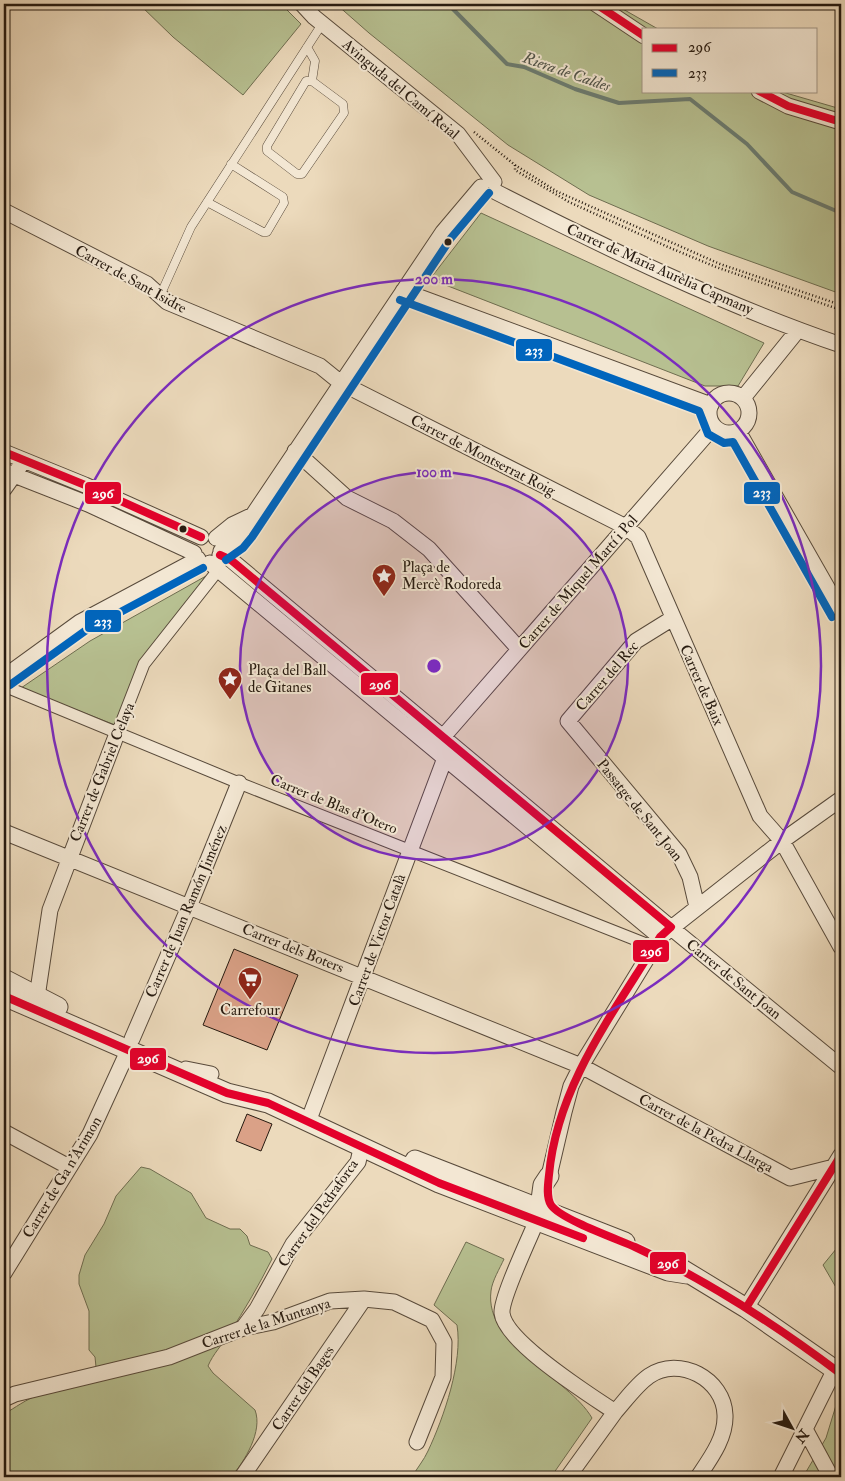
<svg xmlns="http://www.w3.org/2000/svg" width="845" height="1481" font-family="'IM FELL Double Pica',serif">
<rect width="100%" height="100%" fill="#ecdabc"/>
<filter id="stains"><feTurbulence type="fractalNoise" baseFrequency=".004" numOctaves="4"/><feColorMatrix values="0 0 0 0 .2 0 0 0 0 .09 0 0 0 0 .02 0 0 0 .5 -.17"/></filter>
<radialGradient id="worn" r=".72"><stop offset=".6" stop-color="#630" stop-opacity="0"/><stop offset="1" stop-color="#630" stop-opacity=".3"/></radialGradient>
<path fill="#b7c091" stroke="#6e6d50" d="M139,4H281L301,24L243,95L173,37Z
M336,4H614L658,29H644V91H779L841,109V294L708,246L589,195L508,145L369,33Z
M481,213L764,343L738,386H705L430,279Z
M206,576L141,661L115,725L21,688L90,641Z
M141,1167L150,1169L191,1193L206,1218L230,1229H240L247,1236L250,1245L268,1252L272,1259C259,1285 245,1309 229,1334C222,1345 213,1354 208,1366L213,1373L255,1410C263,1431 245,1461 231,1477H4V1414C15,1408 26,1399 39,1395C64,1387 80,1392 96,1367L95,1357L89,1350V1311L79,1284V1275L85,1255L104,1224L116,1196Z
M466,1242L504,1259C500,1268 492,1281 491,1291C484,1346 568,1377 592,1418L551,1477H412C417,1468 424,1460 428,1451C444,1417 463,1362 457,1325L434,1305Z
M841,1243V1296L823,1265Z
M841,1389V1477H803L826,1438Z"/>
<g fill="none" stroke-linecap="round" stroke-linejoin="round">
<path stroke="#6b7b70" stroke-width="4" d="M448,4L507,64L524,67L575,89L619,103L690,99L747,144L792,192L841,213"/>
</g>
<path fill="#daa187" stroke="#261a10" d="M234,949L298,975L267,1050L203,1025Z
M247,1114L272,1124L261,1151L236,1141Z"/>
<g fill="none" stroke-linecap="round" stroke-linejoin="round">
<defs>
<path id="service" d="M307,47L315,61L312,81
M306,81H312L343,104L344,113L302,174H297L267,151V146Z
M207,202L263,232H267L284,203L283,197L231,164
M160,296L191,227L322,24"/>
<path id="pedestrian" d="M4,686L239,783L654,947
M118,731L144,664L219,569"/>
<path id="minor" d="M302,4L314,17L458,134L494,182
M596,4L644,36
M759,91L788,106L841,122
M496,192C608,249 722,304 841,345
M4,211L147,284L167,302L320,366L341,383L626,527L638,537L760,816L782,841L841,947
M403,291L711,405
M709 413a20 20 0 1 1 40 0a20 20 0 1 1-40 0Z
M743,398L798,330
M738,431L841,612
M295,451L347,498L393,521L429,549L519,649
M4,452L85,485L201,537
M4,471L88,504L194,553
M4,489L19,468
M216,538L232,525L253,515
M221,551C237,542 246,532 253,515L443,232L481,187
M220,555L231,560L664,922L841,1067
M210,563L660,937
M673,618L636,641L568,721L679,854L690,877L697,907
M4,677L80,622L198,559
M4,832L581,1066L790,1178L834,1167
M37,997L50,910L118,731
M132,1039L189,907L239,783
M186,1069L211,1074
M308,1122L445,758L442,738L714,426
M4,1132L69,1167
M549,1176L564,1112L571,1086L581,1066L660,937L782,841L841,799
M537,1220C530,1237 501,1298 502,1313C505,1342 590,1395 615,1412L568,1477
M4,1273L90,1134L128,1051
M746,1308L841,1155
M243,1328L257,1309L293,1244L358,1162L361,1149
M4,1399L15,1394L169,1357L243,1328L273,1322L330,1301L364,1299L394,1302L432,1320L444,1342L443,1377L417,1442
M615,1412C625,1401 636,1385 649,1376C679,1355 724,1379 725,1415C726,1438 710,1459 698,1477
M805,1429L831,1477
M242,1477L364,1299
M781,1477L835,1369"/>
<path id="tertiary" d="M4,979L58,1007
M4,996L227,1093L268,1103L439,1183L668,1271L687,1274
M415,1160L625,1242
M547,1215L540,1207L543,1185L549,1176
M677,1266L746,1308L841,1374"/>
</defs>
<use href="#service" stroke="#584a3b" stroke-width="9"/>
<use href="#pedestrian" stroke="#584a3b" stroke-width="13"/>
<use href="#minor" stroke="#584a3b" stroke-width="17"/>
<use href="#tertiary" stroke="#584a3b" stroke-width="21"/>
<path stroke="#261a10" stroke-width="2.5" stroke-dasharray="1 2.5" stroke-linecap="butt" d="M474,132L515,165L556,191L720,264L841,305
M515,165V170L569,202L668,247L716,267L841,310"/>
<use href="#service" stroke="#f3e7d3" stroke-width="8"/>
<use href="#pedestrian" stroke="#f3e7d3" stroke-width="11"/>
<use href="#minor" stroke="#f3e7d3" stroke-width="15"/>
<use href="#tertiary" stroke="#f3e7d3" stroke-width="19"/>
<defs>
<path id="bus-1" d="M596,4L644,36
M759,91L788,106L841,122
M4,452L85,485L201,537
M220,555L231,560L671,927L660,937C615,1011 557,1085 549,1175C548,1184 546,1197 551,1205C560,1219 617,1239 635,1247C709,1281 776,1325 841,1374
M4,996L227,1093L268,1103L439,1183L583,1238
M746,1308L841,1155"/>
<path id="bus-2" d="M400,300L699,411L708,434L724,443L733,442L832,617
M226,560L243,548L252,537L451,238L489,193
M10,685L85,631L203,568"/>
</defs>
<use href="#bus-1" stroke="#f3e7d3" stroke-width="11"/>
<use href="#bus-2" stroke="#f3e7d3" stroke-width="11"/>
<use href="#bus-1" stroke="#e4002b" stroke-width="8"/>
<use href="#bus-2" stroke="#0065bd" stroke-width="8"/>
</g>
<circle cx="434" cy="666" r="194" fill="#7b2cbf" fill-opacity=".12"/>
<g fill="none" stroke="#7b2cbf" stroke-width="2.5">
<circle cx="434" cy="666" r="194"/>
<circle cx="434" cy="666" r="387"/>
</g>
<defs>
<symbol id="sight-pin" viewBox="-11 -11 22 30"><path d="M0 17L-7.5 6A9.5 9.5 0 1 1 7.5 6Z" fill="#8f2418" stroke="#f3e7d3"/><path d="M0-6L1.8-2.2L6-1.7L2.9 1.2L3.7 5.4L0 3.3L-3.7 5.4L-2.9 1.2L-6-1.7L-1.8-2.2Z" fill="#fff"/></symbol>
<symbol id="supermarket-pin" viewBox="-11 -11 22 30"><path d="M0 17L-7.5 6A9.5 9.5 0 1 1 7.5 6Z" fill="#8f2418" stroke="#f3e7d3"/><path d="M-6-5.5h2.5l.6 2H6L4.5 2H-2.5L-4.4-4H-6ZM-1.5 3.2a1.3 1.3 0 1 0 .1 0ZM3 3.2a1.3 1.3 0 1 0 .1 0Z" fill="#fff"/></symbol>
</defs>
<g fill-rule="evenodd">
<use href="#sight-pin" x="370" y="562" width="28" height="38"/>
<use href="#sight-pin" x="216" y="665" width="28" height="38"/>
<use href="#supermarket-pin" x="236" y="965" width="28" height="38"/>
</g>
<g fill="#261a10" stroke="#f3e7d3" stroke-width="2">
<circle cx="448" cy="242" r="4.5"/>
<circle cx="183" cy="529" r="4.5"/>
</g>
<g text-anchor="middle" stroke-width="4" stroke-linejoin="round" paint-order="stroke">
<g font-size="15" fill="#261a10" stroke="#f3e7d3">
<text transform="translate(401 89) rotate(40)" y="5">Avinguda del Camí Reial</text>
<text transform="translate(660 269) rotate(24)" y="5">Carrer de Maria Aurèlia Capmany</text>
<text transform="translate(131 279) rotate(29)" y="5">Carrer de Sant Isidre</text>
<text transform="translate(483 455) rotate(27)" y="5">Carrer de Montserrat Roig</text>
<text transform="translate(578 582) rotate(-49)" y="5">Carrer de Miquel Martí i Pol</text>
<text transform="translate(607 676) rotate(-49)" y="5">Carrer del Rec</text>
<text transform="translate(702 685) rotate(66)" y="5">Carrer de Baix</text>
<text transform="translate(102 772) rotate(-68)" y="5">Carrer de Gabriel Celaya</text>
<text transform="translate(334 804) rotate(22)" y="5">Carrer de Blas d'Otero</text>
<text transform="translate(640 810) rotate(51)" y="5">Passatge de Sant Joan</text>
<text transform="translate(186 911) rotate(-67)" y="5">Carrer de Juan Ramón Jiménez</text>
<text transform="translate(377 940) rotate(-70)" y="5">Carrer de Victor Català</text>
<text transform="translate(293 948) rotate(22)" y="5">Carrer dels Boters</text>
<text transform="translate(734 979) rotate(39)" y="5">Carrer de Sant Joan</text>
<text transform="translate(706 1133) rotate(28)" y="5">Carrer de la Pedra Llarga</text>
<text transform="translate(62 1177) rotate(-59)" y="5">Carrer de Ga n'Arimon</text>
<text transform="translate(318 1213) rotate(-55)" y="5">Carrer del Pedraforca</text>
<text transform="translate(266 1323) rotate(-18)" y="5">Carrer de la Muntanya</text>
<text transform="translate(303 1388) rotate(-56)" y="5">Carrer del Bages</text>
</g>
<g font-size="15" fill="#261a10" stroke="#f3e7d3" text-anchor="start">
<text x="402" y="572">Plaça de<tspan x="402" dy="17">Mercè Rodoreda</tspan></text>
<text x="248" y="675">Plaça del Ball<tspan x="248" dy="17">de Gitanes</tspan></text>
<text x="250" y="1015" text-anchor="middle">Carrefour</text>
</g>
<g font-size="16" font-style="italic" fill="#4e5248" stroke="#f3e7d3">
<text transform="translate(567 71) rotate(19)" y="6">Riera de Caldes</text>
</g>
</g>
<circle cx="434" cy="666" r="8" fill="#7b2cbf" stroke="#f3e7d3" stroke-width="2.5"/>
<g font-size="15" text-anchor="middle" font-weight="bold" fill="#7b2cbf" stroke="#f3e7d3" stroke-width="4" stroke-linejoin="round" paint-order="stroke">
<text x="434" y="284">200 m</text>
<text x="434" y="477">100 m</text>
</g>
<g stroke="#f3e7d3" stroke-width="2">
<rect x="515" y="338" width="38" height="24" rx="5" fill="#0065bd"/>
<rect x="743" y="481" width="38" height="24" rx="5" fill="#0065bd"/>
<rect x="84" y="481" width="38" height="24" rx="5" fill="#e4002b"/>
<rect x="84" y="609" width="38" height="24" rx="5" fill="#0065bd"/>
<rect x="360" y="672" width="39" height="24" rx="5" fill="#e4002b"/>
<rect x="632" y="939" width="38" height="24" rx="5" fill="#e4002b"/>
<rect x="129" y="1047" width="38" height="24" rx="5" fill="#e4002b"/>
<rect x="649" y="1251" width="38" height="24" rx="5" fill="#e4002b"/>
</g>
<g font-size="14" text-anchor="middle" font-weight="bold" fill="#fff">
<text x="534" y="355">233</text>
<text x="762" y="497">233</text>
<text x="103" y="498">296</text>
<text x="103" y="626">233</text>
<text x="380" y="689">296</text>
<text x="651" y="956">296</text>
<text x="148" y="1063">296</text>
<text x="668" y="1268">296</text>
</g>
<rect width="845" height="1481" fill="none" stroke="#ecdabc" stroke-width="20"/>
<rect x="5" y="5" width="835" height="1471" fill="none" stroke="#261a10" stroke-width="2.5"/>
<rect x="10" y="10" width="825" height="1461" fill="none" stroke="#261a10"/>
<rect x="642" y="28" width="175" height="65" fill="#f3e7d3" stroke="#a19585"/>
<rect x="652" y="44" width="25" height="8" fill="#e4002b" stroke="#a19585"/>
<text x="688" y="52" font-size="15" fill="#261a10">296</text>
<rect x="652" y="69" width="25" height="8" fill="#0065bd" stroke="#a19585"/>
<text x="688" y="78" font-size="15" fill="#261a10">233</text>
<g transform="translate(792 1428) rotate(130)" stroke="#f3e7d3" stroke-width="4" paint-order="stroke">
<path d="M0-4L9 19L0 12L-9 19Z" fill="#261a10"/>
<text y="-8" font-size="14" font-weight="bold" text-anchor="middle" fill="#261a10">N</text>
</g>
<rect width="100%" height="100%" filter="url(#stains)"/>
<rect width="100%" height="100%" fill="url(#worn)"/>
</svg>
